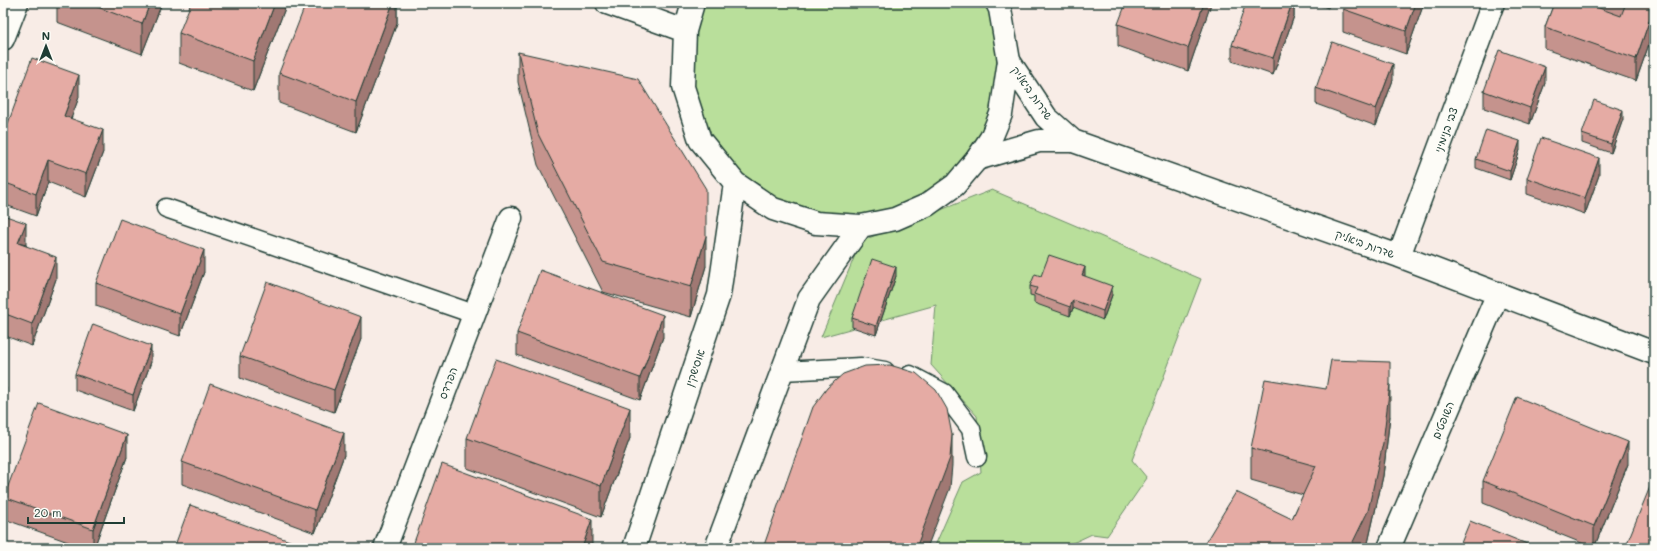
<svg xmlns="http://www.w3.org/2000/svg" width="1657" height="551" font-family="Mali,'Playpen Sans Hebrew',sans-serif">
<rect width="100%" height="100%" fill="#f8ece6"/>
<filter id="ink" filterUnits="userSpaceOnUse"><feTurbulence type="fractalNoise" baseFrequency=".025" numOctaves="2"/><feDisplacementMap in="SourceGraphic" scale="8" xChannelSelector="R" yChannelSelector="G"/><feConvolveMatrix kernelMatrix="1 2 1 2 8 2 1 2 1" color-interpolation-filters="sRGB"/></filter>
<g filter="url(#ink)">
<path fill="#b9df9b" stroke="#6c8e68" d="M693,3H997L1009,61L977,159L895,219L773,209L700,140L685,31Z
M992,190L1201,279L1132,460L1147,478L1107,536L1092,534L1062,548H934L963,482L981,472L977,416L931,365L936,305L821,337L861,241Z"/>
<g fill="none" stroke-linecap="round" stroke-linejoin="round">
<defs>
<path id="lane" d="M166,208L474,314
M782,371L861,367L885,371
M910,375L944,393L971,429L977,457"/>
<path id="street" d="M3,39L17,3
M1009,61L1046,117L1073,141
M977,159L1039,141H1073L1399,256L1654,353
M1399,256L1493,3
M385,548L511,218
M1389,548L1498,293"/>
<path id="secondary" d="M607,3L685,31
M693,3L685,31L683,87L700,140L735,183L773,209L816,223L861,226L895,219L927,205L955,185L977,159L991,138L1001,114L1009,61L1000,9L997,3
M634,548L719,295L735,183
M716,548L809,299L861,226"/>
</defs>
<use href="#lane" stroke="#1f3d34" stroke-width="21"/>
<use href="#street" stroke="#1f3d34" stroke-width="25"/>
<use href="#secondary" stroke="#1f3d34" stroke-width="25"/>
<use href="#lane" stroke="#fdfcf7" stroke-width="18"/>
<use href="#street" stroke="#fdfcf7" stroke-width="22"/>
<use href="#secondary" stroke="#fdfcf7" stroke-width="22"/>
</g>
<path fill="#c5938d" stroke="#1f3d34" d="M57,3H162L142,54L57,22Z
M287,3L253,91L179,63V33Z
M397,3V23L356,132L279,103V73Z
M1211,3L1188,71L1118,46V24Z
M1294,3V16L1273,75L1232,61V45Z
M1313,3H1330L1328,8Z
M1424,3L1406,54L1343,32V9Z
M1554,3H1654V30L1636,81L1545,49V27Z
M518,52L706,266L691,317L603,292L538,165L518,82Z
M1393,80L1376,126L1316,104V88Z
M1545,83L1530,124L1484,108V91Z
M79,97L71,118L103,152L86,197L48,182L36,216L3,204V137Z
M1623,119L1611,153L1582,143V134Z
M1520,150L1510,180L1476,168V159Z
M1599,175L1585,214L1527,194V178Z
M3,215L26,245L56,279L32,346L3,335Z
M204,272L180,336L96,306V283Z
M896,276L876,335L852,327V318Z
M1041,276L1085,277L1112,295L1103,320L1073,308L1070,316L1034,303V296L1030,295V286Z
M517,333L663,337L640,400L517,355Z
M361,339L334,412L240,378V356Z
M151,362L133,411L75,390V374Z
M1390,416L1383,476L1368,543L1292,519L1303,495L1251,480V448Z
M467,438H630L601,517L467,468Z
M344,455L315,533L182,484V462Z
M127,457L94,548H85L4,519V497Z
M1628,464L1594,548L1483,503V481Z"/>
<path fill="#a07873" stroke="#1f3d34" d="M150,3H162L142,54V24Z
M275,3H287L253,91V61Z
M393,3H397V23L356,132V102Z
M1204,3H1211V4L1188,71V48Z
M1292,3H1294V16L1273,75V58Z
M1416,3H1424L1406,54V31Z
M1654,7V30L1636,81V59Z
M1393,64V80L1376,126V109Z
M1545,67V83L1530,124V108Z
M79,75V97L64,138V116Z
M1623,110V119L1611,153V144Z
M103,130V152L86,197V174Z
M1520,141V150L1510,180V171Z
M1599,158V175L1585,214V198Z
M48,160V182L36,216V194Z
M26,223V245L18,243Z
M706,236V266L691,317V287Z
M204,250V272L180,336V314Z
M56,257V279L32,346V324Z
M896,267V276L876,335V326Z
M1085,267V276L1082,275Z
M1112,286V295L1103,320V311Z
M1073,300V308L1070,316V307Z
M663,315V337L640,400V378Z
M361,317V339L334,412V390Z
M151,346V362L133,411V395Z
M1390,384V416L1383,476L1368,543L1366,548H1350Z
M6,388V410L3,419V396Z
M630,408V438L601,517V486Z
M344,433V455L315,533V510Z
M127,435V457L94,548H93V529Z
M952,435V465L950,488L927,548H916Z
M1628,442V464L1594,548V526Z
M592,519V548H582Z"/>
<path fill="#e5aba4" stroke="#1f3d34" d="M87,3H150L142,24Z
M191,3H275L253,61L179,33Z
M306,3H393L356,102L279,73Z
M1126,3H1204L1188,48L1118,24Z
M1246,3H1292L1273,58L1232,45Z
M1346,3H1416L1406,31L1343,9Z
M1554,3H1585L1621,16L1626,3H1654V7L1636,59L1545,27Z
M1332,42L1393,64L1376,109L1316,88Z
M1499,50L1545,67L1530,108L1484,91Z
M518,52L638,79L706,189V236L691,287L603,262L538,134Z
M32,58L79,75L64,116L103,130L86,174L48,160L36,194L3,182V137Z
M1594,100L1623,110L1611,144L1582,134Z
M1486,130L1520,141L1510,171L1476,159Z
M1541,138L1599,158L1585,198L1527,178Z
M3,215L26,223L18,243L56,257L32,324L3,313Z
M120,219L204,250L180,314L96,283Z
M1049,255L1085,267L1082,275L1112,286L1103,311L1073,300L1070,307L1034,294L1037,288L1030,286L1035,274L1041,276Z
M872,259L896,267L876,326L852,318Z
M540,270L663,315L640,378L517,333Z
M267,282L361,317L334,390L240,356Z
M93,324L151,346L133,395L75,374Z
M496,359L630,408L601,486L467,438Z
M1331,360L1390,362V384L1383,443L1368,511L1350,548H1202L1236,492L1292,519L1316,466L1251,448L1265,379L1326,389Z
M890,365L916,373L936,390L947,409L952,435L950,458L916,548H763L813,407L827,388L843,374L865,366Z
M210,384L344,433L315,510L182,462Z
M3,387L6,388L3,396Z
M1517,397L1628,442L1594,526L1483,481Z
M39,403L127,435L93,529L4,497Z
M442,464L592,519L582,548H412Z
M1654,477V548H1625Z
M190,505L309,548H174Z
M1470,521L1537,548H1459Z"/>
</g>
<g text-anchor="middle" stroke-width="3" stroke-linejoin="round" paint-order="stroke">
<g font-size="11" fill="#1f3d34" stroke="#fdfcf7">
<text transform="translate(1032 93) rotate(55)" y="4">שדרות ביאליק</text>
<text transform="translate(1446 130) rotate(-70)" y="4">צבי בנימיני</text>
<text transform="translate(1365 244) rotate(20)" y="4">שדרות ביאליק</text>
<text transform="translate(695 368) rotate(-71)" y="4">אוסישקין</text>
<text transform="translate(448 383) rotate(-69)" y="4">הפרדס</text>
<text transform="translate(1443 420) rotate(-67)" y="4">השופטים</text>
</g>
</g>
<rect width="1657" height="551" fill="none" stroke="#fdfcf7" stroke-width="16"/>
<rect x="8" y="8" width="1641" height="535" fill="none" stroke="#1f3d34" stroke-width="1.5" filter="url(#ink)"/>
<g transform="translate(46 46)" stroke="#fdfcf7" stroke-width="3" paint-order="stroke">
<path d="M0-3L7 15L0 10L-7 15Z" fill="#1f3d34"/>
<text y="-6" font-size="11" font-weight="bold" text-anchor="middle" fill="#1f3d34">N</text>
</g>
<path d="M28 517v6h96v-6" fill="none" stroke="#1f3d34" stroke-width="2"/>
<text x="34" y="517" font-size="12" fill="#1f3d34" stroke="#fdfcf7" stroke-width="3" paint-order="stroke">20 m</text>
</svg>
